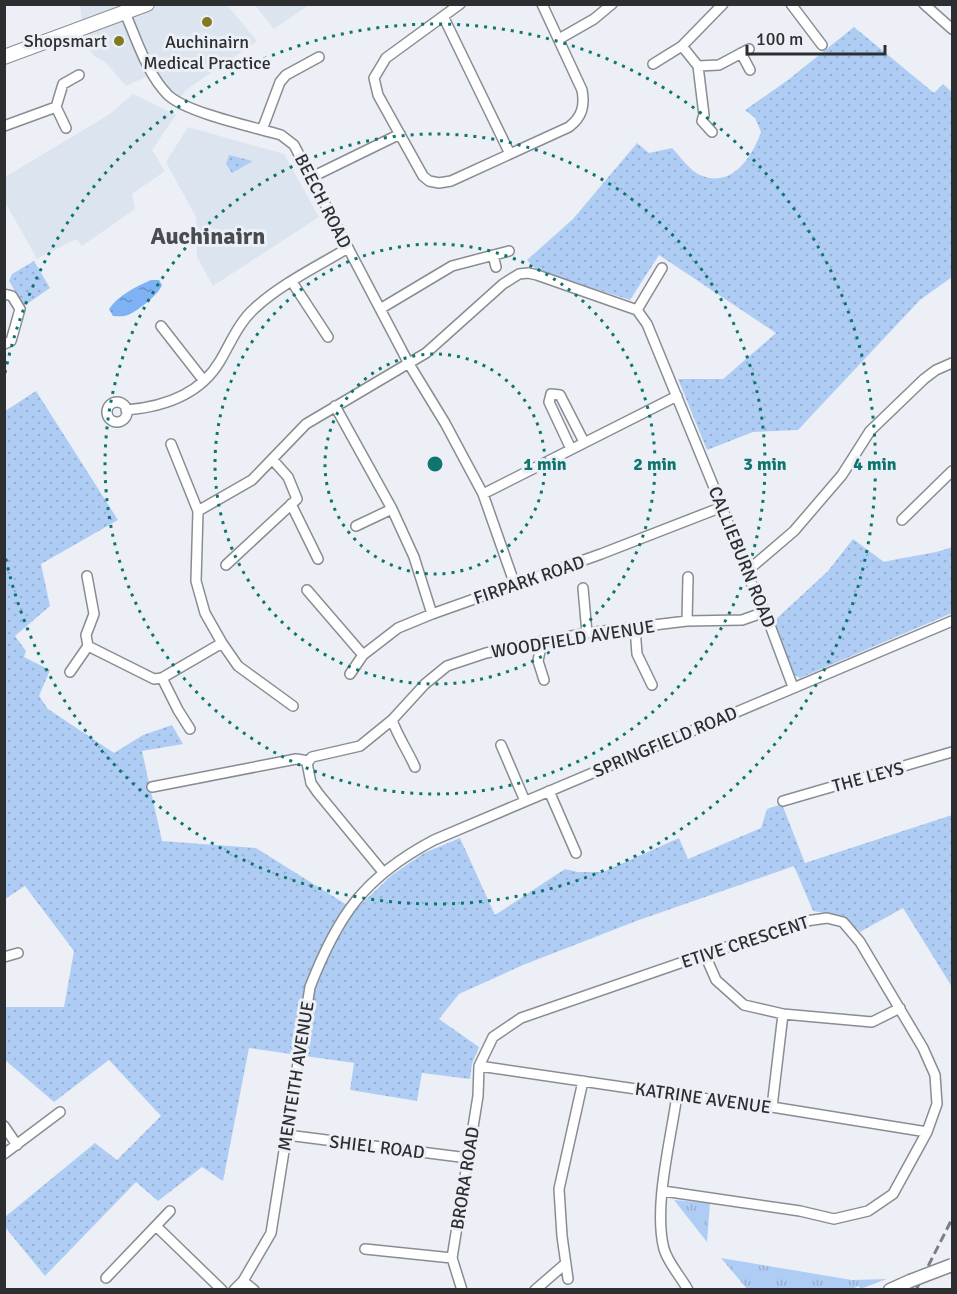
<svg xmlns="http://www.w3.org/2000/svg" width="957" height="1294" font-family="Signika,sans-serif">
<defs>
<pattern id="grass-tufts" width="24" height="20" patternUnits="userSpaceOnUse" patternTransform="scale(1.5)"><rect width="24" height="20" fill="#afcdf4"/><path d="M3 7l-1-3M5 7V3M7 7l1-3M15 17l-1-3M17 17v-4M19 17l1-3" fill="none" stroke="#97b0d2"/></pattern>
<pattern id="park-dots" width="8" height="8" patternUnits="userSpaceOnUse" patternTransform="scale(1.5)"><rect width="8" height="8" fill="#afcdf4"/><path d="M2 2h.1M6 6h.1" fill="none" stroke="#97b0d2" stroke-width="1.8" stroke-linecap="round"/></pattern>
<pattern id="water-ripples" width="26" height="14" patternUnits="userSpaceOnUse" patternTransform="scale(1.5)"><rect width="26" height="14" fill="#7eb2f4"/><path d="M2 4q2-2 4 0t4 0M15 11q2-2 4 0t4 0" fill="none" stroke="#6791c6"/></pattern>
</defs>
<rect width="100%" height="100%" fill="#ecf0f6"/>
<path fill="#dbe4ef" d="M80,5H227L257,41L186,90L178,101L157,72L126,86L105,62L94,56L84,38Z
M255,5H309L274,29Z
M133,94L176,115L152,150L165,171L132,194L135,209L82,246L76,239L37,259L5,202V177L110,114Z
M188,127L284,154L319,217L213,286L197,257L196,217L166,162Z"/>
<path fill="url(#grass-tufts)" d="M674,1200L710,1203L707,1242Z
M721,1258L852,1280L887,1279L860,1289L859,1286L852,1289H747Z"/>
<path fill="url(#park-dots)" d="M854,27L934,93L943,84L952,92V277L920,300L798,430L753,432L707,450L678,379H723L776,333L659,255L630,300L536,270L527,260L573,219L637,143L649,153L672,148C680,156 690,171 700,175C732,189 752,157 761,132L755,118L745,110L788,80Z
M229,155L253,161L232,173L226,164Z
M34,261L50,288L24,306L9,281L12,274Z
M36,391L118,520L41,564L50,606L15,636L26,651L24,657L50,670L39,696L48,709L114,753L143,735L172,725L183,744L142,751L162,841L256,848L355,910L392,875L424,853L460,838L495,915L565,869L578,872H603L679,838L688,859L761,828L767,809L782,804L805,863L952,815V987L903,908L860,932L844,916L813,911L794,866L639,920L523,965L459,994L439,1019L479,1047L472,1064L470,1079L422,1073L417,1101L350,1090L354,1063L249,1048L223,1181L202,1167L158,1201L136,1182L45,1276L5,1227V1217L95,1143L117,1160L161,1116L109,1060L54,1102L5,1060V1007H64L74,951L25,886L5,899V411Z
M853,539L884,562C907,556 931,555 952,547V613L800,678L793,674L773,622L828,571Z"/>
<path fill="url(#water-ripples)" d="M151,280H159L162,285C159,294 138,311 128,315C124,317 118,316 113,316L109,309C119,295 135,287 151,280Z"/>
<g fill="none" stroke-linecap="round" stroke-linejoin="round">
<defs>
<path id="minor" d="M460,4L386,58L374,78L378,95L423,176L429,181L439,183L451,181L569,127C582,117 585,106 582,90L542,4
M791,4L822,45
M924,4L952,29
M125,13C137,40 147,74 168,95C187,113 254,127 281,135L294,145L409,364L445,423L483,494L515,585
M444,18L510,154
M559,39L594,19L612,4
M682,46L698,66L704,115L702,121L712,132
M741,53L750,70
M653,64L682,46L723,4
M698,66L719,65L749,49
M56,107L63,84L79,75
M4,126L56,107L66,128
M262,130L280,82L286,75L319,57
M312,177L400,134
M493,255L496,267
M292,282L328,337
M4,294L12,296L20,309L11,341L4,344
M380,309L452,266L509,251
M637,310L662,268
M161,326L204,381
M107 412a10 10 0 1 1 20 0a10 10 0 1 1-20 0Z
M335,406L392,509L414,557L432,614
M126,410C163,407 200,395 220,361C231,342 239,322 255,308C281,284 318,266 348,248
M171,444L198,511L196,581L205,613L222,643L238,666L293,706
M571,449L549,402L551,394L560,395L584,442
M483,494L677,396
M291,504L318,559
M198,511L252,480L306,424L426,353L503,284L519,274L528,273L537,275L637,310L647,324L722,507L746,572L765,612L793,687
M902,520L952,471
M356,526L392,509
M226,565L297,499L288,477L272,459
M746,572L794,531L842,475L870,431L924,379L936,370L952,363
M583,588L587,633
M307,590L363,655
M687,621L688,577
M635,628L637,654L652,685
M542,641L538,661L544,680
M88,646L154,679L162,678L222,643
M70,672L88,646L86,635L94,614L87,576
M350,674L363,655L398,628L432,614L601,554L722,507
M162,678L178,710L190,729
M392,720C398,737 408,751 415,767
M501,745L525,801
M152,787L296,759L309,761
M549,791L576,853
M783,801L952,752
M383,872L318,793L311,783L307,763L312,757L360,746L392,720L425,684L447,666L486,653L587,633L687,621L742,620L765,612
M705,955L716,980L744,1005L783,1014L872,1022L900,1008
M4,957L18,953
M479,1066L677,1095L772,1107L927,1132
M677,1095C671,1139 653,1207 664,1249C668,1263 681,1277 688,1290
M772,1107L783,1014
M4,1126L17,1145
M287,1135L468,1158
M4,1154L60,1112
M156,1226L222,1290
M365,1249L452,1258
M106,1278L170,1211
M568,1279L562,1236L559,1189L583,1081
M243,1281L254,1290
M234,1290L243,1281L271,1233L310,987C338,915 364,877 434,840L952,621
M462,1290L452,1258L478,1096L479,1066L493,1037L521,1018L799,922L827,918L843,922L860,942L923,1048L935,1075L937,1104L927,1132L893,1194L868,1211L834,1219L800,1211L663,1191
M535,1290L565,1264"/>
<path id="tertiary" d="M890,1290L910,1281"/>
<path id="secondary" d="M4,57L147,4"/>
</defs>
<use href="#minor" stroke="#898d92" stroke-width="12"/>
<use href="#tertiary" stroke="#898d92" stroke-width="15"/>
<use href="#secondary" stroke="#898d92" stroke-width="16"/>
<use href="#minor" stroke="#fff" stroke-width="9"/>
<use href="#tertiary" stroke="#fff" stroke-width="12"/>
<use href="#secondary" stroke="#fff" stroke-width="14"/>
<path stroke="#7c7f82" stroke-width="3" stroke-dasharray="9 4.5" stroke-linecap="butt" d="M916,1290L952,1219"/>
<defs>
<path id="tertiary-bridge" d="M910,1281L952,1265"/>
</defs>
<use href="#tertiary-bridge" stroke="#898d92" stroke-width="15" stroke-linecap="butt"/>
<use href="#tertiary-bridge" stroke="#fff" stroke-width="12"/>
</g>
<g fill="none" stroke="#0f766e" stroke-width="3" stroke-dasharray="3 6">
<circle cx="435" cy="464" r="110"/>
<circle cx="435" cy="464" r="220"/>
<circle cx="435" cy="464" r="330"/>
<path d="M5 373A440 440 0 1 1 5 555"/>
</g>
<g fill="#817a20" stroke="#ecf0f6" stroke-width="2">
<circle cx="207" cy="22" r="6"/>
<circle cx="119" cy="41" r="6"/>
</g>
<g text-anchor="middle" stroke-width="6" stroke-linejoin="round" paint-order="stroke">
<g font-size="18" fill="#2c2e30" stroke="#ecf0f6" text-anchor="end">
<text x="107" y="47">Shopsmart</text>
<text x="207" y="48" text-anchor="middle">Auchinairn<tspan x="207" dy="21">Medical Practice</tspan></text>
</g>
<g font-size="18" fill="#2c2e30" stroke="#ecf0f6">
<text transform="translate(323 201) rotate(63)" y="6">BEECH ROAD</text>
<text transform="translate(742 557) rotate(68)" y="6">CALLIEBURN ROAD</text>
<text transform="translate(529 580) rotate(-19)" y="6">FIRPARK ROAD</text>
<text transform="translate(573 639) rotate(-9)" y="6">WOODFIELD AVENUE</text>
<text transform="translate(665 742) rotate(-23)" y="6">SPRINGFIELD ROAD</text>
<text transform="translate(868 777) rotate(-15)" y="6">THE LEYS</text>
<text transform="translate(745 942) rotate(-18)" y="6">ETIVE CRESCENT</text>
<text transform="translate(296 1076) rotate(-81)" y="6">MENTEITH AVENUE</text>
<text transform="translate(703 1098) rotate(8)" y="6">KATRINE AVENUE</text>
<text transform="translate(377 1147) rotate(7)" y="6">SHIEL ROAD</text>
<text transform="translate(465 1178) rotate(-81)" y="6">BRORA ROAD</text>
</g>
<g font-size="24" font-weight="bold" fill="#484b50" stroke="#ecf0f6">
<text x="208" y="244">Auchinairn</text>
</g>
</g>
<circle cx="435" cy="464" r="9" fill="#0f766e" stroke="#ecf0f6" stroke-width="3"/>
<g font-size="18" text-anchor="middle" font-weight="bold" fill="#0f766e" stroke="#ecf0f6" stroke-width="6" stroke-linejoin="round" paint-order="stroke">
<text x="545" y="470">1 min</text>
<text x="655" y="470">2 min</text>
<text x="765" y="470">3 min</text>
<text x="875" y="470">4 min</text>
</g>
<rect width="957" height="1294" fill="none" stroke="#2c2e30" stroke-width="12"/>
<path d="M747 45v9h138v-9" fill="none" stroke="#2c2e30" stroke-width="3"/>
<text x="756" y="45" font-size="18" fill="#2c2e30" stroke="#ecf0f6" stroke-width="4.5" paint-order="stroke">100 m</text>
</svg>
